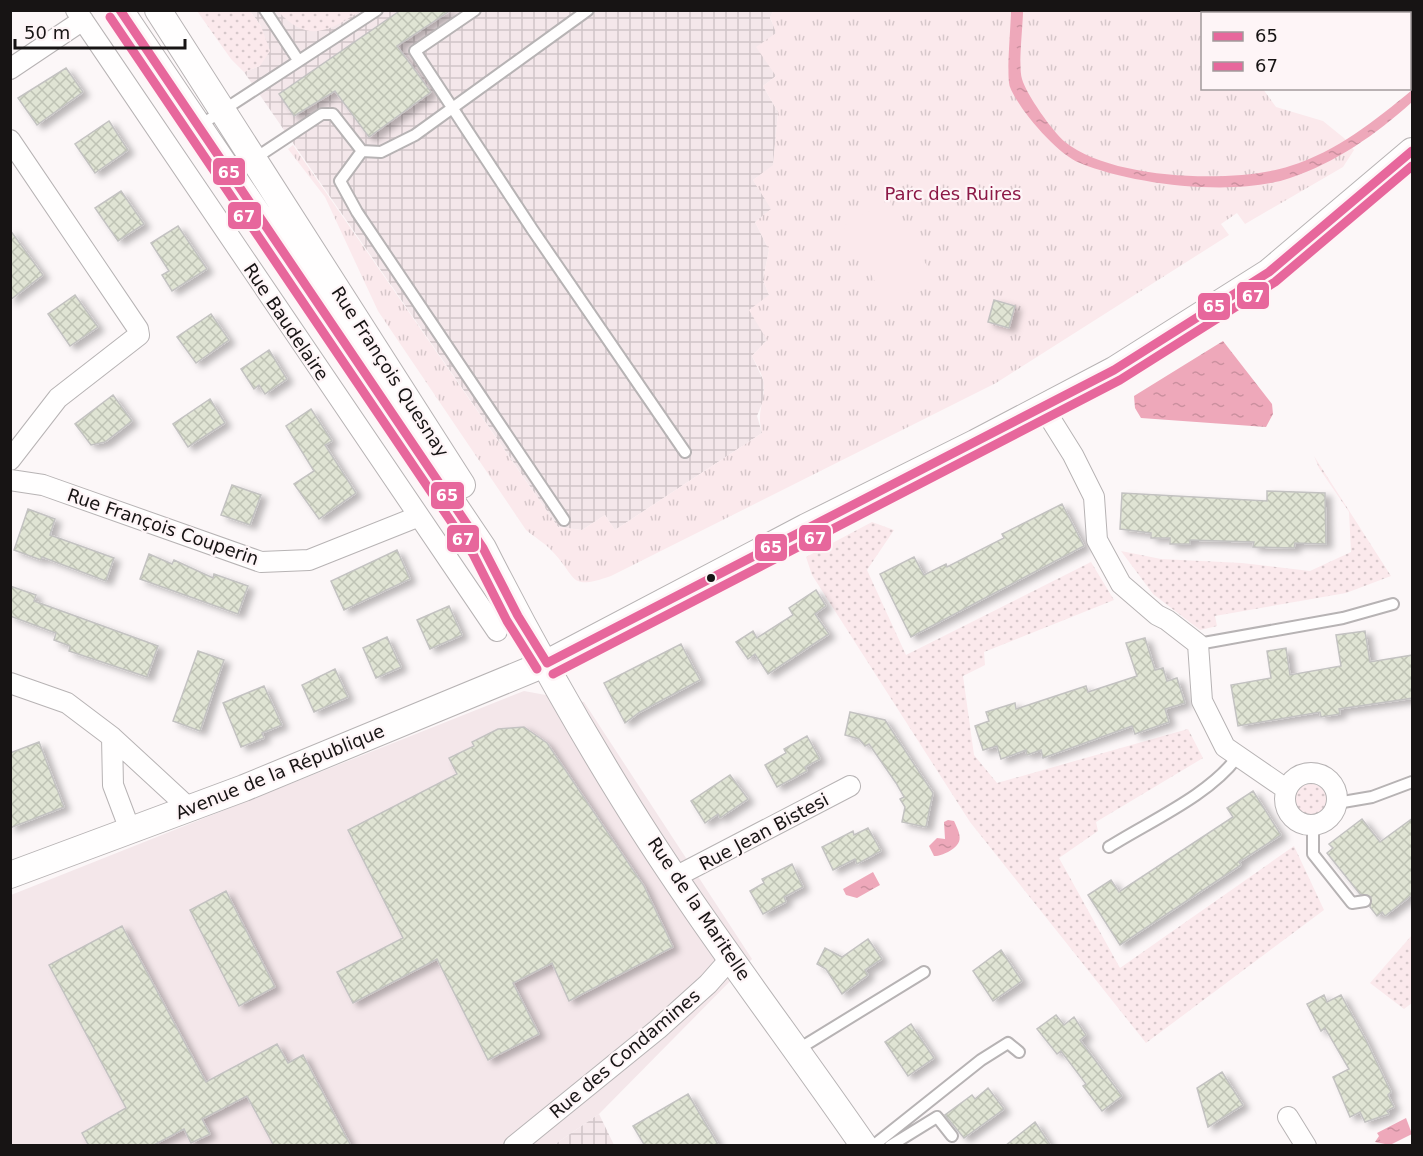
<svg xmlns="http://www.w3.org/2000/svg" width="1423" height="1156" font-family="'DejaVu Sans',sans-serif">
<defs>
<pattern id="industrial-grid" width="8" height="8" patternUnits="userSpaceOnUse" patternTransform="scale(1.5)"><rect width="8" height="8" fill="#f4e7ea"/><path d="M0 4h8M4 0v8" fill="none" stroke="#d0c5c8"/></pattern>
<pattern id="grass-dots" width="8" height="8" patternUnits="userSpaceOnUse" patternTransform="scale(1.5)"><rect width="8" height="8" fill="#fbe9ec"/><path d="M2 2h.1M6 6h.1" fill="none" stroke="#d6c7ca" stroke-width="1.8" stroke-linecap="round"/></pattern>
<pattern id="park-tufts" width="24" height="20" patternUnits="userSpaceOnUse" patternTransform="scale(1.5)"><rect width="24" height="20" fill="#fbe9ec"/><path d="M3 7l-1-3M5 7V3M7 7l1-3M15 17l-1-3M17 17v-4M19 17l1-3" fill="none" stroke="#d6c7ca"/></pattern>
<pattern id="water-ripples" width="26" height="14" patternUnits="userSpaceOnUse" patternTransform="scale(1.5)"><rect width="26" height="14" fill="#eea8ba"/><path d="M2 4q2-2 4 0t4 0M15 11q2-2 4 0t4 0" fill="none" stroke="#cb909f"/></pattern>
<pattern id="building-cross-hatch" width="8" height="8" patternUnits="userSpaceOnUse" patternTransform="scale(1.5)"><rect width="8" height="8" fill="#e0e4d4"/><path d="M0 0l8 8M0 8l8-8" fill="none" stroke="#bfc3b5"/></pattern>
<filter id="shadow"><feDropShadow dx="6" dy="4" stdDeviation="3" flood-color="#0004"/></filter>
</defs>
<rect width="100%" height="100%" fill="#fcf7f8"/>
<path fill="#f4e7ea" d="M524,691L584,702L752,959L599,1114L554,1145L11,1146V895Z"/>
<path fill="url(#industrial-grid)" d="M250,11H773L770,18L777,33L776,76L763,86L778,112L773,166L753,180L772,209L755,222L769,250L763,280L769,295L767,340L752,356L764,382L763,401L757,416L762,433L615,530L605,515L582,530L558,527L244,72L260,66L261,26Z
M599,1114L614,1145H554Z"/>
<path fill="url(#grass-dots)" d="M197,11H250L261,26L270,51L260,66L244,72L231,59Z
M278,11H360C330,31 307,44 278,11Z
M1314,456L1391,576L1346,593L1215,616L1217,626L1200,630L1153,594L1121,551L1161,559L1242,563L1310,571L1351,552L1349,512L1319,468Z
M872,522L894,530L867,570L906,655L1091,562L1114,600L984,652L985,665L963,676L974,755L997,783L1188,729L1203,758L1096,822L1098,831L1059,858L1120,968L1294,846L1324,910L1146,1043L970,822L812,575L806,557Z
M1295 800a16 16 0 1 1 32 0a16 16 0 1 1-32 0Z
M1412,935V1003L1404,1009L1370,983Z"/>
<path fill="url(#park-tufts)" d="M773,11H1266V14H1202V88L1263,89L1276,107L1323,121L1344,138L1354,150L1343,167L1245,224L1237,213L1221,224L1229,235L996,383L611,576C568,591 578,578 552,551C545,543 534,537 526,530L378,311L325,197L288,149L293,145L558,527L582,530L605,515L615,530L762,433C756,410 765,404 764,384C763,375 756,364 752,356L767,340L749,310L769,295L763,280L769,250L755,222L771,209L753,180L773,165L778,112L763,86L776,76L756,47L776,33L770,17Z"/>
<path fill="#fbe9ec" d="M889,200L934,278L888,304L843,226Z"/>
<path fill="url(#water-ripples)" d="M1011,11H1023C1023,26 1018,67 1022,79C1026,94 1053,132 1065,142C1112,180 1235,184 1290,166C1336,152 1376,120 1412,90V102C1377,134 1335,163 1290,178C1235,197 1133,185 1080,163C1058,155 1019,110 1010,87C1006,76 1011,26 1011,11Z
M1223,341L1272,404L1273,414L1266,427L1141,418L1135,408L1134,396Z
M948,820L954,821C961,836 964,843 948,852C943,854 940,856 934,856L929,846L937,838L945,839L944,822Z
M873,872L880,885L857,898L846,895L843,889Z
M1406,1118L1412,1134L1390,1145L1375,1142L1379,1136L1377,1133Z"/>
<path fill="url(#building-cross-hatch)" stroke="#c3c2c1" stroke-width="1.5" filter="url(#shadow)" d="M401,10H451L397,46L431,92L369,137L335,91L294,116L279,94Z
M66,68L83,92L37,125L18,98Z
M109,121L128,150L95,173L75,144Z
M121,191L144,224L118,241L95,208Z
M178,226L207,269L172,291L162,275L169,271L151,243Z
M10,230L43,275L10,300Z
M75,295L98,327L70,346L48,314Z
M994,300L1015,306L1009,328L988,322Z
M211,314L229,340L196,363L177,337Z
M269,350L287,379L265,394L259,385L254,389L241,369Z
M113,395L132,421L105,442L91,445L75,424Z
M210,399L225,423L188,447L173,424Z
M311,409L332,441L325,445L356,493L319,519L294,484L314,471L286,426Z
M232,485L261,495L250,525L221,515Z
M1267,491L1325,493L1326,544L1295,543L1294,548L1253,547L1254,542L1190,540V544H1170V538H1151V533L1120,529L1122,493L1267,501Z
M1062,504L1084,546L911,637L880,574L914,557L924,575L946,564L947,567L1004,538L1002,534Z
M28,509L55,519L50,535L114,558L106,581L42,557L41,560L14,550Z
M397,550L410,579L344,610L331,581Z
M149,554L172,564L174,560L213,578L214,574L248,586L238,614L140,579Z
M10,586L36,595L34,601L158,646L147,677L69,651L70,646L54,640L56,633L10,616Z
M816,590L826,606L815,614L829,634L768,674L755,654L748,659L736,642L753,631L757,638L793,615L789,608Z
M449,606L462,635L430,649L417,620Z
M1365,631L1370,662L1413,655V698L1339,709L1340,714L1321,717L1320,712L1238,726L1231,685L1271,678L1267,651L1286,648L1290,675L1341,666L1336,635Z
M387,637L401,667L376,678L363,648Z
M1145,638L1155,670L1163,668L1167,681L1177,678L1185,703L1165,709L1169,722L1135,734L1132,726L1043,758L1041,750L1027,755L1026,750L1001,759L997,746L983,750L975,726L989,721L986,712L1015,703L1016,709L1086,686L1088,692L1137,676L1126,643Z
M681,644L700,680L640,712L625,723L604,683Z
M198,651L224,660L200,731L173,721Z
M335,669L348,697L314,712L302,685Z
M264,686L282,725L262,733L264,738L241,747L223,703Z
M850,712L885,720L933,793L926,827L902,822L905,807L900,799L904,797L896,783L869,744L865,746L859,739L845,735Z
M524,727L547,743L644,886L673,947L569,1001L552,963L513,983L539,1034L488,1060L437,959L353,1003L337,972L403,938L348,830L457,774L449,758L474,746L472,742L498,729Z
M807,736L820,759L805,767L807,771L777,787L765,765L786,753L784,749Z
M39,742L64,807L10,828V753Z
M730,775L748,799L720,818L718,814L705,823L691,801Z
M1253,791L1281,835L1239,862L1241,865L1120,945L1088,895L1111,880L1119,892L1233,817L1227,808Z
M1413,818V894L1385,916L1382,912L1377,916L1370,907L1371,897L1360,894L1327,853L1333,848L1329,844L1362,819L1380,842Z
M868,828L881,851L857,864L855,859L833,870L822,847L853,831L854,835Z
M792,864L803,887L784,897L786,902L763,914L750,891L764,883L762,879Z
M226,891L275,987L239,1006L190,910Z
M122,926L206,1082L277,1044L288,1063L303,1055L351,1146H274L247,1096L202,1119L210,1134L191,1143L184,1129L152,1146H89L82,1133L126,1108L49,965Z
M868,939L882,959L865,970L868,975L842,994L826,969L817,964L825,948L842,957Z
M1001,950L1022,981L993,1001L973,971Z
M1324,995L1327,1002L1341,995L1366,1040L1391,1092L1388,1095L1394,1107L1387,1111L1389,1114L1365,1122L1360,1112L1350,1117L1333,1077L1349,1069L1325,1028L1321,1031L1307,1004Z
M1056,1015L1064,1025L1074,1017L1086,1035L1080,1040L1122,1096L1102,1111L1083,1086L1086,1084L1061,1051L1057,1054L1037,1029Z
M911,1024L934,1058L908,1076L885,1042Z
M1222,1072L1243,1105L1208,1127L1197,1088Z
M988,1088L1004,1109L964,1138L945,1115L972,1095L975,1099Z
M688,1094L719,1146H645L633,1126Z
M1035,1122L1051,1146H1005Z"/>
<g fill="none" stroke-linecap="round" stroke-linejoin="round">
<defs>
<path id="service" d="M265,10L298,60
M475,10L415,51L532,229L685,452
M199,126L377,10
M254,159L322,114H333L362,151
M564,520L357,212L340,181L362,151L381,152L415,135L588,10
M1198,644L1343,618L1393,604
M1337,803L1372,797L1412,782
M1313,826V854L1352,903L1365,901
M1109,847C1150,821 1210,795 1238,756
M797,1050L924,972
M873,1146L981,1060L1008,1043L1019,1052
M890,1146L937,1117L952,1136"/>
<path id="minor" d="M76,10L497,631
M1387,10L1389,14
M1410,40L1412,44
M10,69L83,20
M10,140L138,329L139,335L58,398L10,460
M1043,407L1073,455L1094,497L1097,540L1121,584L1157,615L1167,620L1198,644L1202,701L1225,747L1286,789
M10,480L43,485L261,562L309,560L417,517
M10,683L67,703L112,737L190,809
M112,737L113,785L130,830
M1285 799a26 26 0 1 1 52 0a26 26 0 1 1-52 0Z
M677,876L850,786
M1288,1117L1306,1146
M514,1146L658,1029L708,984L731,958"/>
<path id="tertiary" d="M120,10L483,548C526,633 573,717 623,798C697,918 784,1030 864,1146
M158,10L462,485
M10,875L244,788L547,663L806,527L975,443L1114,370L1269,272L1412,151"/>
</defs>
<use href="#service" stroke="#b7b3b4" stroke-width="14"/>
<use href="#minor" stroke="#b7b3b4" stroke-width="22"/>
<use href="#tertiary" stroke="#b7b3b4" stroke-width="28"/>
<use href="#service" stroke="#fffefe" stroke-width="10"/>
<use href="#minor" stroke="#fffefe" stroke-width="20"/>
<use href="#tertiary" stroke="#fffefe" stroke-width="26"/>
<defs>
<path id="bus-1" d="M120,10L483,548L518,616L547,663
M547,663L1114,370L1269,272L1412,151"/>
<path id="bus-2" d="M110,17L473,554L507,621L537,669
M553,674L1120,380L1275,282L1412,166"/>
</defs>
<use href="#bus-1" stroke="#fef5f7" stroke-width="14"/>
<use href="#bus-2" stroke="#fef5f7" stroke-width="14"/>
<use href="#bus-1" stroke="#e7679c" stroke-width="9"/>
<use href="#bus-2" stroke="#e7679c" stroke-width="9"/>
</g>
<circle fill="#171414" stroke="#fef5f7" stroke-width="2" cx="711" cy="578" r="5"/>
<g text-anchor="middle" stroke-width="4.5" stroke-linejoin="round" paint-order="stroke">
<g font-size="18" fill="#8c1846" stroke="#fef5f7">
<text x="953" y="200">Parc des Ruires</text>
</g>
<g font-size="18" fill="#171414" stroke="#fef5f7">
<text transform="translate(286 322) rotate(56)" y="6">Rue Baudelaire</text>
<text transform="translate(390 372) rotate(57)" y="6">Rue François Quesnay</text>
<text transform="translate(163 527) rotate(19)" y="6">Rue François Couperin</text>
<text transform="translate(280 772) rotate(-22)" y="6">Avenue de la République</text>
<text transform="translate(764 832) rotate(-28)" y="6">Rue Jean Bistesi</text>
<text transform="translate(699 909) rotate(56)" y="6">Rue de la Maritelle</text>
<text transform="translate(625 1054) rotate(-40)" y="6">Rue des Condamines</text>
</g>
</g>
<g stroke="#fef5f7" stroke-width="2">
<rect x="212" y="157" width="34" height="29" rx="6" fill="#e7679c"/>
<rect x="227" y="201" width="35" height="29" rx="6" fill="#e7679c"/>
<rect x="1236" y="281" width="34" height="29" rx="6" fill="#e7679c"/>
<rect x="1197" y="292" width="34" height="29" rx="6" fill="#e7679c"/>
<rect x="430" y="481" width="35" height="29" rx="6" fill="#e7679c"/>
<rect x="798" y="524" width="34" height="28" rx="6" fill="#e7679c"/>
<rect x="446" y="524" width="34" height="29" rx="6" fill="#e7679c"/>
<rect x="754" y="533" width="34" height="29" rx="6" fill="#e7679c"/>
</g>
<g font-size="16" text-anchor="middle" font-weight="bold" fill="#fff">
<text x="229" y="178">65</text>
<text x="244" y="222">67</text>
<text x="1253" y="302">67</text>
<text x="1214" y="312">65</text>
<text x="447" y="501">65</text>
<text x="815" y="544">67</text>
<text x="463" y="545">67</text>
<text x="771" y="553">65</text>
</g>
<rect width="1423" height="1156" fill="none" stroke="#171414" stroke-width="24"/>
<rect x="1201" y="12" width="210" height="78" fill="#fef5f7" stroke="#a29b9c" stroke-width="1.5"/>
<rect x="1213" y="32" width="30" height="9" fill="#e7679c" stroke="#a29b9c" stroke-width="1.5"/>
<text x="1255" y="42" font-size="18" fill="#171414">65</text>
<rect x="1213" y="62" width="30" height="9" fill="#e7679c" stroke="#a29b9c" stroke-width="1.5"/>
<text x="1255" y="72" font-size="18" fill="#171414">67</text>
<path d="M15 39v9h170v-9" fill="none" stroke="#171414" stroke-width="3"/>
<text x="24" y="39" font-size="18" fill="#171414" stroke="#fef5f7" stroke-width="4.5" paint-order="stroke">50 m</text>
</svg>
